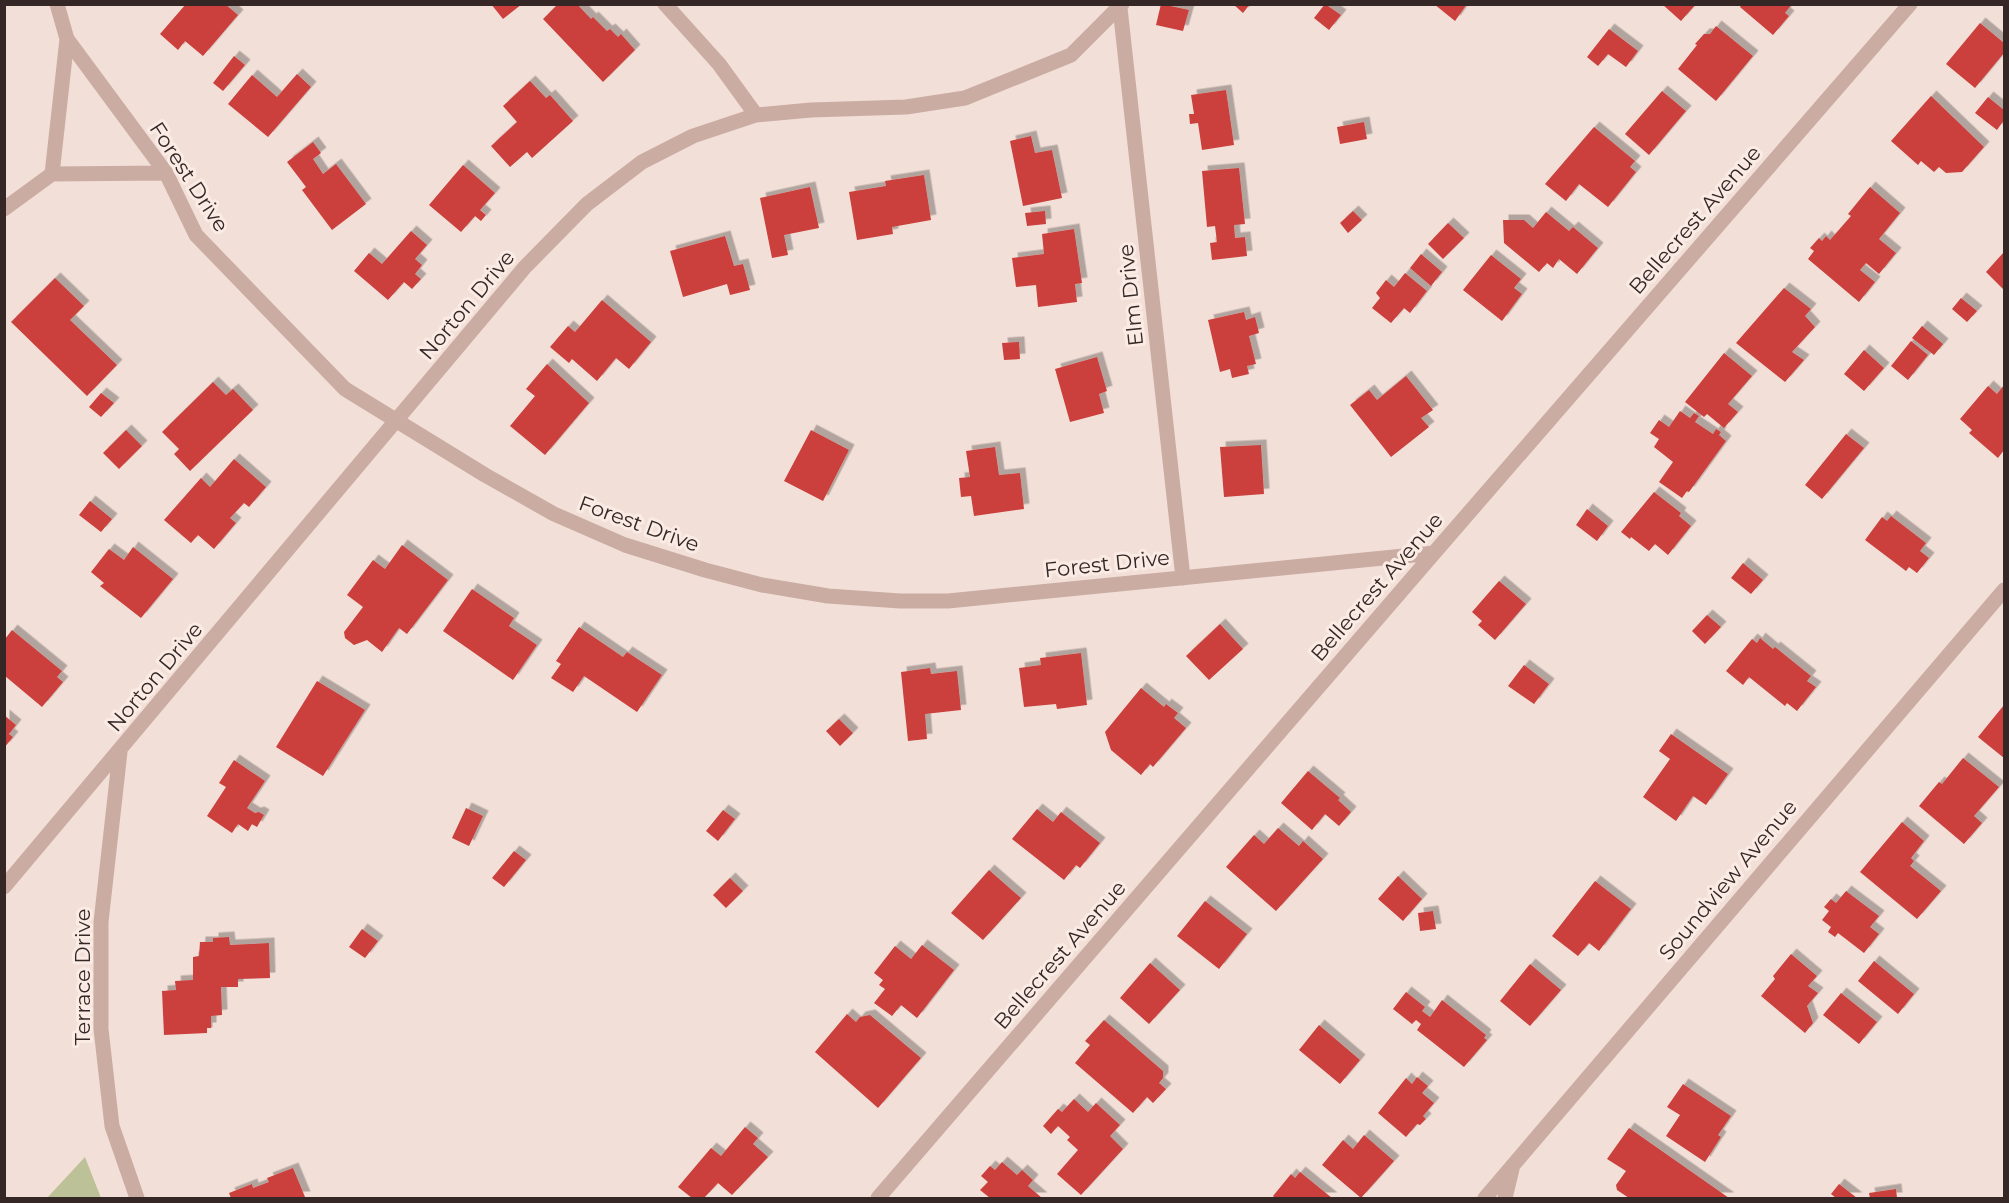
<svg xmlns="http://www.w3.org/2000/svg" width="2009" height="1203" font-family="Montserrat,sans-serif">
<defs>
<filter id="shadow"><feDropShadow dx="5.5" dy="-5.5" stdDeviation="0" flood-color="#0004"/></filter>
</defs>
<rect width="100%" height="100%" fill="#f2e0d8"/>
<path fill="#bdc197" d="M85,1157L101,1198H47Z"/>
<path fill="#cb3f3c" filter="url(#shadow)" d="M186,4H225L238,15L203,56L185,41L178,50L160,34Z
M491,4H522L503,19Z
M558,4H577L591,19L593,17L607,31L610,29L618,37L621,34L635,50L603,82L543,19Z
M1161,4L1189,10L1183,31L1156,25Z
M1233,4H1250L1243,13Z
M1325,4L1341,15L1329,30L1314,18Z
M1434,4H1467L1455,21Z
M1662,4H1696L1681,21Z
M1742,4H1792L1785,13L1789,16L1773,35L1740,7Z
M1980,23L2004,43V53L1975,88L1946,64Z
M1716,26L1753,56L1716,101L1678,69L1697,45L1695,44L1704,34H1710Z
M1609,29L1638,51L1626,67L1608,54L1598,66L1587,57Z
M234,56L245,65L223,91L213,83Z
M297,74L311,87L268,137L228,104L252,75L277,97Z
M530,81L546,98L550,95L573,121L532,158L527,152L510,167L491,146L517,122L503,106Z
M1226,90L1234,145L1202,150L1198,123L1190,124L1189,114H1194L1191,95Z
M1662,91L1686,111L1649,155L1625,134Z
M1931,96L1984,147L1962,172L1946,173L1939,167L1934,172L1921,161L1918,165L1891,141Z
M1988,97L2004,110V120L1997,130L1975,113Z
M1364,122L1367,139L1340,144L1337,127Z
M1594,127L1635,161L1630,167L1636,172L1608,207L1579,184L1566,201L1545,184Z
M1031,136L1035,153L1052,150L1062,198L1023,206L1010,141Z
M313,142L321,153L313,159L323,174L336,164L366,204L332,230L302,190L306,187L287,162Z
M463,165L495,193L480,210L486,215L481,221L475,216L461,232L429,205Z
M1239,168L1245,224L1234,225L1235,238L1245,237L1247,256L1212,260L1210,243L1217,242L1215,226L1207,227L1202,171Z
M924,175L931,220L892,227L893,234L857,240L849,192L886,186L885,181Z
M810,187L819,228L784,235L788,255L772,258L760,198Z
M1870,187L1900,213L1879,239L1896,253L1879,274L1866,263L1860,270L1875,282L1859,302L1808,259L1814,251L1810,248L1819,238L1822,241L1826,236L1830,240L1851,216L1848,214Z
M1045,211L1046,224L1027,226L1025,213Z
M1353,211L1362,220L1348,233L1340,223Z
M1546,212L1569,231L1573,227L1598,248L1577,274L1559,259L1553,268L1547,263L1539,272L1504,243L1503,220H1524L1533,228Z
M1448,223L1464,238L1443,259L1428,244Z
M1074,229L1082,283L1075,284L1077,302L1038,307L1036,285L1016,287L1012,258L1044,254L1042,234Z
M411,231L427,245L415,259L422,265L415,274L421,279L412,289L404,282L388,300L354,271L369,253L382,264Z
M725,236L734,266L743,264L750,290L730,295L727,284L683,297L670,251Z
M2004,252V290L1986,272Z
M1421,254L1442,272L1431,286L1410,268Z
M1491,255L1521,279L1514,288L1522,294L1502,321L1463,290Z
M1405,273L1427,291L1410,313L1404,308L1391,323L1372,308L1380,298L1376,293L1386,280L1394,287Z
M55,278L84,306L70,320L117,365L87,396L11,322Z
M1784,288L1811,309L1805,316L1815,327L1792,352L1804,360L1785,382L1736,343Z
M1961,298L1977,311L1967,322L1952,309Z
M602,300L651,342L629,369L616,358L597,381L572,359L569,363L550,347L568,326L575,332Z
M1244,312L1246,320L1255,317L1259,333L1249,336L1256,364L1247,366L1249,374L1232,378L1230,369L1220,372L1208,320Z
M1922,326L1943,344L1934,355L1912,338Z
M1911,341L1928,355L1908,380L1891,366Z
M1019,342L1020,359L1004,360L1002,343Z
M1864,350L1884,368L1864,391L1844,374Z
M1724,353L1752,376L1728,404L1738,412L1724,428L1707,414L1704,417L1685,402Z
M1097,357L1107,391L1099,394L1104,413L1070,422L1055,369Z
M547,364L589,403L545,455L510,426L535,396L526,389Z
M1406,376L1433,410L1421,418L1429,427L1391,457L1350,405L1369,390L1377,400Z
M213,382L226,395L233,389L253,410L190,471L174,454L179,449L162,432Z
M2004,385V450L1998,458L1969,433L1972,430L1960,419L1988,386L1997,394Z
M101,393L114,403L101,417L89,407Z
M1680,411L1690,418L1694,413L1699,416L1695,422L1713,434L1716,429L1721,432L1719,435L1726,441L1689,492L1687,491L1682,498L1659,482L1673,462L1654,447L1659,439L1650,433L1659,420L1669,427Z
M126,430L142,446L119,469L103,453Z
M811,430L849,450L823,501L784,481Z
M1846,434L1864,448L1822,499L1805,485Z
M1261,445L1264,494L1224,497L1220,447Z
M995,447L999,475L1020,473L1024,509L974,516L971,496L961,497L959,478L970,477L966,451Z
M234,459L266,487L249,507L244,503L230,518L236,523L214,549L198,535L191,543L164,520L201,478L210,487Z
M1654,492L1681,513L1679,516L1691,526L1668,555L1655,544L1649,551L1631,537L1630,539L1621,532Z
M90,501L112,519L101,532L79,515Z
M1587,509L1608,526L1597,541L1576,525Z
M1891,516L1926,543L1920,551L1929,558L1917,573L1909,567L1906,571L1865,540L1882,517L1887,521Z
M402,545L448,580L407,634L399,628L382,652L367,640L354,645L345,638L344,632L363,607L347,595L373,560L385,569Z
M133,547L173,579L141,618L100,586L104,583L91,572L109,549L124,560Z
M1743,563L1763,580L1751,594L1731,578Z
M1499,581L1526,604L1495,640L1478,625L1482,621L1472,612Z
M472,589L514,618L509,626L537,645L513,680L443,631Z
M1707,615L1721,627L1705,644L1692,631Z
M1220,624L1243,649L1209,680L1186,656Z
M579,627L623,657L627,652L662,675L637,712L584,676L573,692L551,678L561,664L556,661Z
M12,630L62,671L57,677L63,682L42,707L5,676V639Z
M1760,638L1773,649L1775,647L1811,676L1807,681L1816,687L1797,711L1787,703L1785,706L1749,677L1743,685L1726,671L1752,639L1757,643Z
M1081,653L1087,705L1057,709L1056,704L1024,707L1019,668L1041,665L1040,658Z
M1524,665L1549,684L1534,704L1508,686Z
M930,668L931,674L957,671L961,710L925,714L927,739L908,741L901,672Z
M317,681L365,710L323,776L276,747Z
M1141,688L1164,707L1166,704L1178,713L1174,718L1186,728L1153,767L1150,764L1141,775L1111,750L1105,732Z
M2004,705V758L1978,737Z
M4,715L16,725L9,734L13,737L4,748Z
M839,719L853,733L840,746L826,731Z
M1671,734L1728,774L1706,805L1693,796L1676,821L1643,797L1670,759L1659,751Z
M1963,758L1999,787L1974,816L1982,823L1964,844L1919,806L1939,782L1942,784Z
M234,760L265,781L247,808L255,813L259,812L264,815L257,827L252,824L248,831L238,824L232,833L207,816L226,787L219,783Z
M1308,771L1340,798L1338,800L1351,812L1339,826L1325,814L1312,830L1281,803Z
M466,808L483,816L469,846L452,838Z
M1037,809L1053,822L1061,812L1100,843L1080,868L1076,865L1064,880L1012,839Z
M723,810L735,819L718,841L706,831Z
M1902,822L1924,841L1911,858L1914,861L1910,866L1941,891L1917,919L1860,872Z
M1278,828L1299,846L1303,841L1323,859L1276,911L1226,867L1254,835L1264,844Z
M514,851L526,860L504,887L492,878Z
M989,870L1021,898L983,940L951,913Z
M1398,876L1422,899L1403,921L1378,899Z
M730,878L743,891L726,908L713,895Z
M1595,881L1631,909L1599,951L1589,943L1578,956L1552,936Z
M1846,891L1879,916L1870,927L1879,934L1864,953L1838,933L1835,937L1828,932L1831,927L1822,920L1829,911L1824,907L1831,899L1836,903Z
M1205,901L1247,934L1219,969L1177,936Z
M1433,911L1436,929L1420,931L1418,913Z
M362,929L378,941L365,958L349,947Z
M229,937L230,945L269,943L270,978L238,979V987H221L222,1015L211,1016V1028H207V1033L164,1035L162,991L176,990L175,981L193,980V957L199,956L200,942H213V938Z
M922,945L954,970L917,1018L901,1005L892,1016L874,1003L885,989L879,985L883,980L874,973L895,946L911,959Z
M1791,954L1817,976L1808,986L1818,993L1807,1006L1813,1023L1805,1033L1761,996L1775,979L1773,976Z
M1874,961L1914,994L1898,1014L1858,981Z
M1150,963L1180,990L1149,1024L1120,998Z
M1530,964L1561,990L1530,1026L1500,1001Z
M1406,992L1425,1007L1422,1011L1430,1017L1442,1000L1486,1035L1484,1038L1487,1040L1464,1067L1417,1030L1421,1024L1416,1020L1412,1024L1393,1009Z
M1841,993L1877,1022L1859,1044L1823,1015Z
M847,1014L856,1022L860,1017L870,1015L921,1058L878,1108L815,1052Z
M1104,1020L1163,1071V1078L1159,1083L1166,1089L1153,1103L1147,1097L1133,1113L1075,1063L1090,1045L1085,1041Z
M1319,1025L1360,1060L1340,1084L1299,1050Z
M1417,1077L1428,1086L1422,1093L1434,1103L1423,1116L1426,1119L1420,1125L1417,1124L1406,1137L1378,1113L1406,1078L1412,1084Z
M1683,1084L1731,1116L1718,1135L1721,1137L1705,1162L1666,1136L1680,1115L1667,1107Z
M1074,1099L1088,1112L1096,1103L1120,1125L1110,1136L1123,1149L1081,1195L1057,1174L1078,1150L1067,1140L1070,1137L1058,1126L1051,1134L1043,1126L1058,1109L1062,1112Z
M745,1127L758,1138L753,1144L768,1157L732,1195L718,1183L704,1198H692L678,1187L711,1148L721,1156Z
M1629,1128L1729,1198H1629L1617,1190L1616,1185L1626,1171L1607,1159Z
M1364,1135L1394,1161L1361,1198L1322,1165L1343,1140L1353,1149Z
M1002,1162L1017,1175L1022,1170L1033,1180L1028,1186L1042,1198H990L980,1190L988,1182L981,1176L990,1166L995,1170Z
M293,1168L305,1197L231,1198L229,1193L252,1184L253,1188L269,1182L267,1178Z
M1300,1172L1332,1198H1275L1273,1196L1291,1174L1295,1178Z
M1839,1184L1857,1198H1836L1831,1194Z
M1896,1189L1897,1198H1870L1869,1193Z"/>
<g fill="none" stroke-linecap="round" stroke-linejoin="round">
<path stroke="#caaca3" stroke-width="15" d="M57,4L67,39L166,173L196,235L345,389L485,475L554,514L625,545L705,570L762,585L828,596L900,601H948L1434,553
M665,4L719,64L756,115
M1120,8L1183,578
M52,174L67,39
M4,209L52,174L166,173
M120,752L101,922V1029L112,1126L137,1198
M4,887L525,267L587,204L642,162L693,136L756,115L811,110L906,107L965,98L1071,55L1122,4
M878,1198L1434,553L1910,4
M1485,1198L2004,590
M1505,1198L1512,1169"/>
</g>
<g text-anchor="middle" stroke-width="6" stroke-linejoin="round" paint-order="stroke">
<g font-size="21" fill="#352726" stroke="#faebe4">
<text transform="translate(189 177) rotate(57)" y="7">Forest Drive</text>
<text transform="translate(1695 220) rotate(-49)" y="7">Bellecrest Avenue</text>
<text transform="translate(1131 295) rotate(-96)" y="7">Elm Drive</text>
<text transform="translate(467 305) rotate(-50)" y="7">Norton Drive</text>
<text transform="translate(639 524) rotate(20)" y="7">Forest Drive</text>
<text transform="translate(1107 564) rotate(-6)" y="7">Forest Drive</text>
<text transform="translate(1377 587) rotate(-49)" y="7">Bellecrest Avenue</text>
<text transform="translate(155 677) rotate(-50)" y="7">Norton Drive</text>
<text transform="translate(1728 880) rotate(-50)" y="7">Soundview Avenue</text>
<text transform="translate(1060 955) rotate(-49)" y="7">Bellecrest Avenue</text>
<text transform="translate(83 977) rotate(-90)" y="7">Terrace Drive</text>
</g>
</g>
<rect width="2009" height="1203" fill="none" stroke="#352726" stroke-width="12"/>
</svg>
